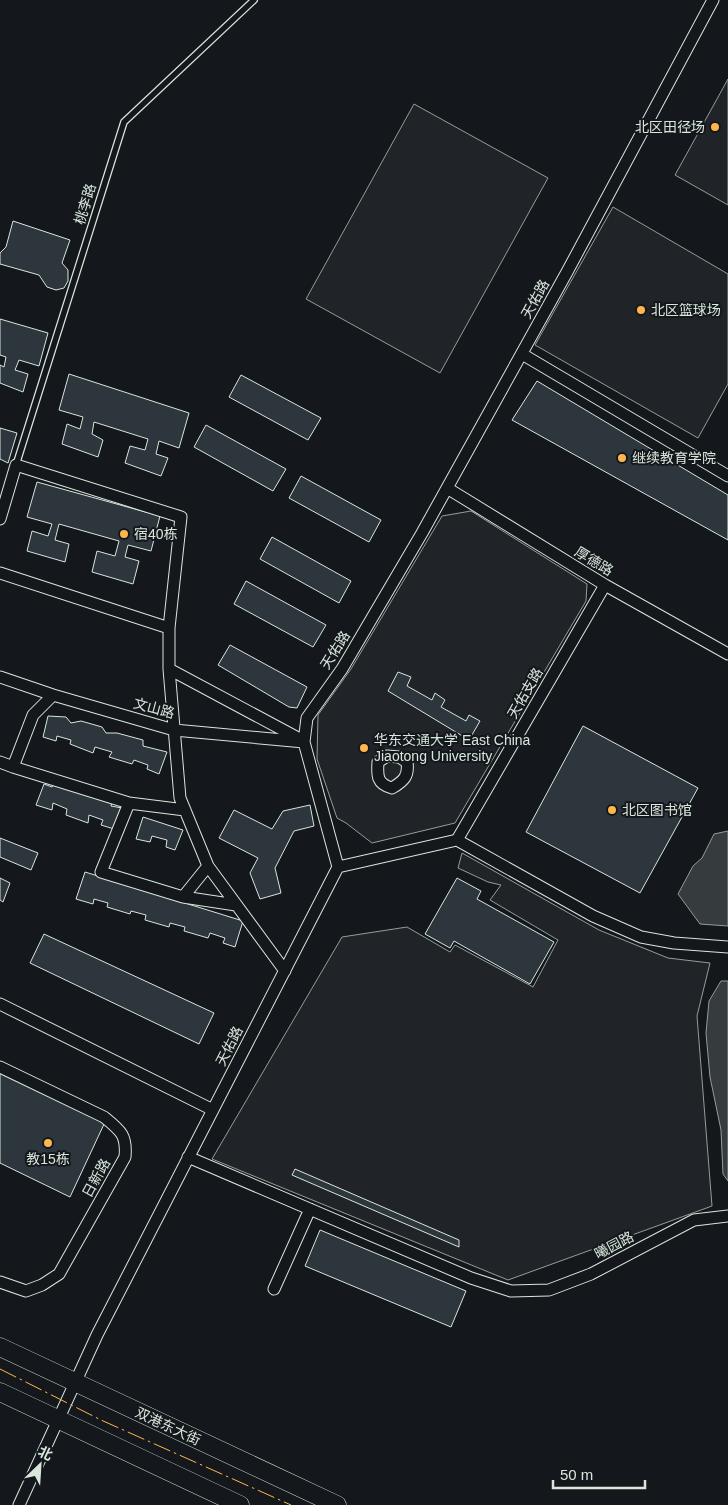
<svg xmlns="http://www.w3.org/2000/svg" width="728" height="1505" font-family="Arial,'Noto Sans SC',sans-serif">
<rect width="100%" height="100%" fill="#14181c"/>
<path fill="#202428" stroke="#939e99" d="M728,79V205L675,175Z
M414,104L548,178L440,373L306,299Z
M613,207L728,274V384L698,438L535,345Z
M471,511L587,584L586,601L455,823L372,843L346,823L337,818L317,759L318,715L351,669L442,516Z
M462,853L599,930L668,958L710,963L697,1016L712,1206L508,1280L212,1159L342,937L407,927L450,952L455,945L533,987L558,940L490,900L501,885L488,882L458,868Z"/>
<path fill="#363b3e" stroke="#939e99" d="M728,831V926L700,924L678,894L693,866L702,858L714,834Z
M721,981H728V1181L723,1174L721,1130L710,1077L706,1033L709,1001Z"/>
<path fill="#2c363c" stroke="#d8e6dc" d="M13,221L70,240L62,263L68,270V281L64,288L56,290L47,287L39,275L0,264V253L6,247Z
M0,319L48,333L39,366L19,360L15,370L28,374L23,392L0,383V365L4,367L6,357L0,355Z
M69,374L189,413L179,448L159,441L156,454L168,458L161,476L125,463L130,446L145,450L148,439L94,422L92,434L103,440L98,457L62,444L67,424L80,429L83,417L59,410Z
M241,375L321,418L308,440L229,397Z
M537,381L728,495V540L512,420Z
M206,425L286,469L273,491L194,447Z
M0,428L17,433L8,463L0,459Z
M301,476L381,520L369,542L289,498Z
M37,482L160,516L151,551L128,545L125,557L139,561L133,584L92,572L97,551L115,556L119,541L59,524L55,540L69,544L65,562L27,551L32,531L48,536L52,524L27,517Z
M272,537L351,581L339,603L260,559Z
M246,581L326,625L313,647L234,604Z
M230,645L307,687L297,708L289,707L218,665Z
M398,672L411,677L407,686L432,700L435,693L445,700L441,707L466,721L469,715L480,721L469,740L388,691Z
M48,716L66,717L71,723L81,721L102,727L106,733H117L143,740V746L167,752L159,774L147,769L148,765L134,760L132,764L109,757L112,752L95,747L93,753L70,744L71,740L57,736L56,741L43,737Z
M583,726L698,788L640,893L526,832Z
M55,782L112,802L111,806L122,808L114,829L101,825L103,820L89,815L88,823L66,815L67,809L53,803L52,810L36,805L44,784L52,787Z
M310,805L314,826L294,831L275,868L281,893L260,899L250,873L258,858L219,838L234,810L272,829L283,811Z
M143,817L183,830L175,850L166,847L167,840L152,836L150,842L136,839Z
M0,838L38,853L31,870L0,857Z
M85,872L243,921L235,947L223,943L225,938L210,933L208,938L184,931L185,927L170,923L169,927L145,920L146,915L131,911L130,914L107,907L108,903L94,899L93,904L76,899Z
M0,878L10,883L3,902L0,900Z
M457,878L481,891L477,899L554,942L530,984L454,941L450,948L425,934Z
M44,934L214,1013L199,1044L30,963Z
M0,1072L105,1122L70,1197L0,1163Z
M295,1169L459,1240V1247L292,1175Z
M320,1230L466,1291L451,1327L305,1266Z"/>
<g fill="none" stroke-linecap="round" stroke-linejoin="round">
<defs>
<path id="service" d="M16,465L124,122L254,0"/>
<path id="minor" d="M522,354L728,476
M447,488L605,585L728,654
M0,519L16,465L181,517L169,628V669L180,798L208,866L285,971
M0,573L169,628
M169,669L298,738
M0,677L53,695L174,730L304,742
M387,756L399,757L407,762C409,776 404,781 392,788C377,784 377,776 378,762Z
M0,762L13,767L33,715L53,695
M13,767L129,803L101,872L183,897L236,905
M129,803L185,810
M457,840L593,916L641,937L674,943L728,947
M338,867L457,840L605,585
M183,897L208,866
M0,1004L213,1110
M0,1067L104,1117C121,1131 127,1135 125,1157L59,1274L42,1285L26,1291L0,1282
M188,1157L471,1278L511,1291L549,1290L591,1274L694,1220L728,1216
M274,1289L310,1209
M19,1505L97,1335L338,867L304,742L307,718L342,669L422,533L567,272L713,0"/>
<path id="primary" d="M0,1347L337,1505
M0,1392L240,1505"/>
</defs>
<use href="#service" stroke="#d8e6dc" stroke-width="8"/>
<use href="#minor" stroke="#d8e6dc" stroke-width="13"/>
<use href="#primary" stroke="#d8e6dc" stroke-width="19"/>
<use href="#service" stroke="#14181c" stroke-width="5.5"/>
<use href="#minor" stroke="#14181c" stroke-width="11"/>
<use href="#primary" stroke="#14181c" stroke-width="18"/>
<path stroke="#ffb74d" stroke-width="1" stroke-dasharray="18 4 2.5 4" stroke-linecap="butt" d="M0,1369L101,1420L291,1505"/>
</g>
<g fill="#ffb74d" stroke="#14181c" stroke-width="2">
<circle cx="715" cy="127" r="5"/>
<circle cx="641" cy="310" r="5"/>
<circle cx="622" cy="458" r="5"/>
<circle cx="124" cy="534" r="5"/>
<circle cx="364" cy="748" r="5"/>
<circle cx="612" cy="810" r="5"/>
<circle cx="48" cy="1143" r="5"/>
</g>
<g text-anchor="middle" stroke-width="4" stroke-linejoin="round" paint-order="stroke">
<g font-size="14" fill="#d8e6dc" stroke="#14181c" text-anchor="start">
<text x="705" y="132" text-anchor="end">北区田径场</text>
<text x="651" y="315">北区篮球场</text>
<text x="632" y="463">继续教育学院</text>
<text x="134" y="539">宿40栋</text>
<text x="374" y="745">华东交通大学 East China<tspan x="374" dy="16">Jiaotong University</tspan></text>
<text x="622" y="815">北区图书馆</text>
<text x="48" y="1164" text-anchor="middle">教15栋</text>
</g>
<g font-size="14" fill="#d8e6dc" stroke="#14181c">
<text transform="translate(85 204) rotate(-73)" y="5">桃李路</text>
<text transform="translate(535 299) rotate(-61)" y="5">天佑路</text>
<text transform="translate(594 561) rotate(31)" y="5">厚德路</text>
<text transform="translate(335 650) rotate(-58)" y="5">天佑路</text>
<text transform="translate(525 693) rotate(-60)" y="5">天佑支路</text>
<text transform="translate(154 708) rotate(15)" y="5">文山路</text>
<text transform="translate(229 1046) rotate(-63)" y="5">天佑路</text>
<text transform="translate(96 1178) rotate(-61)" y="5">日新路</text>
<text transform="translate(614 1245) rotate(-28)" y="5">曦园路</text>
<text transform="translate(168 1426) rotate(25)" y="5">双港东大街</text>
</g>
</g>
<g transform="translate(40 1465) rotate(25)" stroke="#14181c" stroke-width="4" paint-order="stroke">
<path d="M0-4L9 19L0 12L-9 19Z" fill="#d8e6dc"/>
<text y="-8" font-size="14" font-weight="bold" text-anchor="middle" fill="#d8e6dc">北</text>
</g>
<path d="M553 1480v8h92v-8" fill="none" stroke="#d8e6dc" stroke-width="2.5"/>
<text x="560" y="1480" font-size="15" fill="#d8e6dc" stroke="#14181c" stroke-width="4" paint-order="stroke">50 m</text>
</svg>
